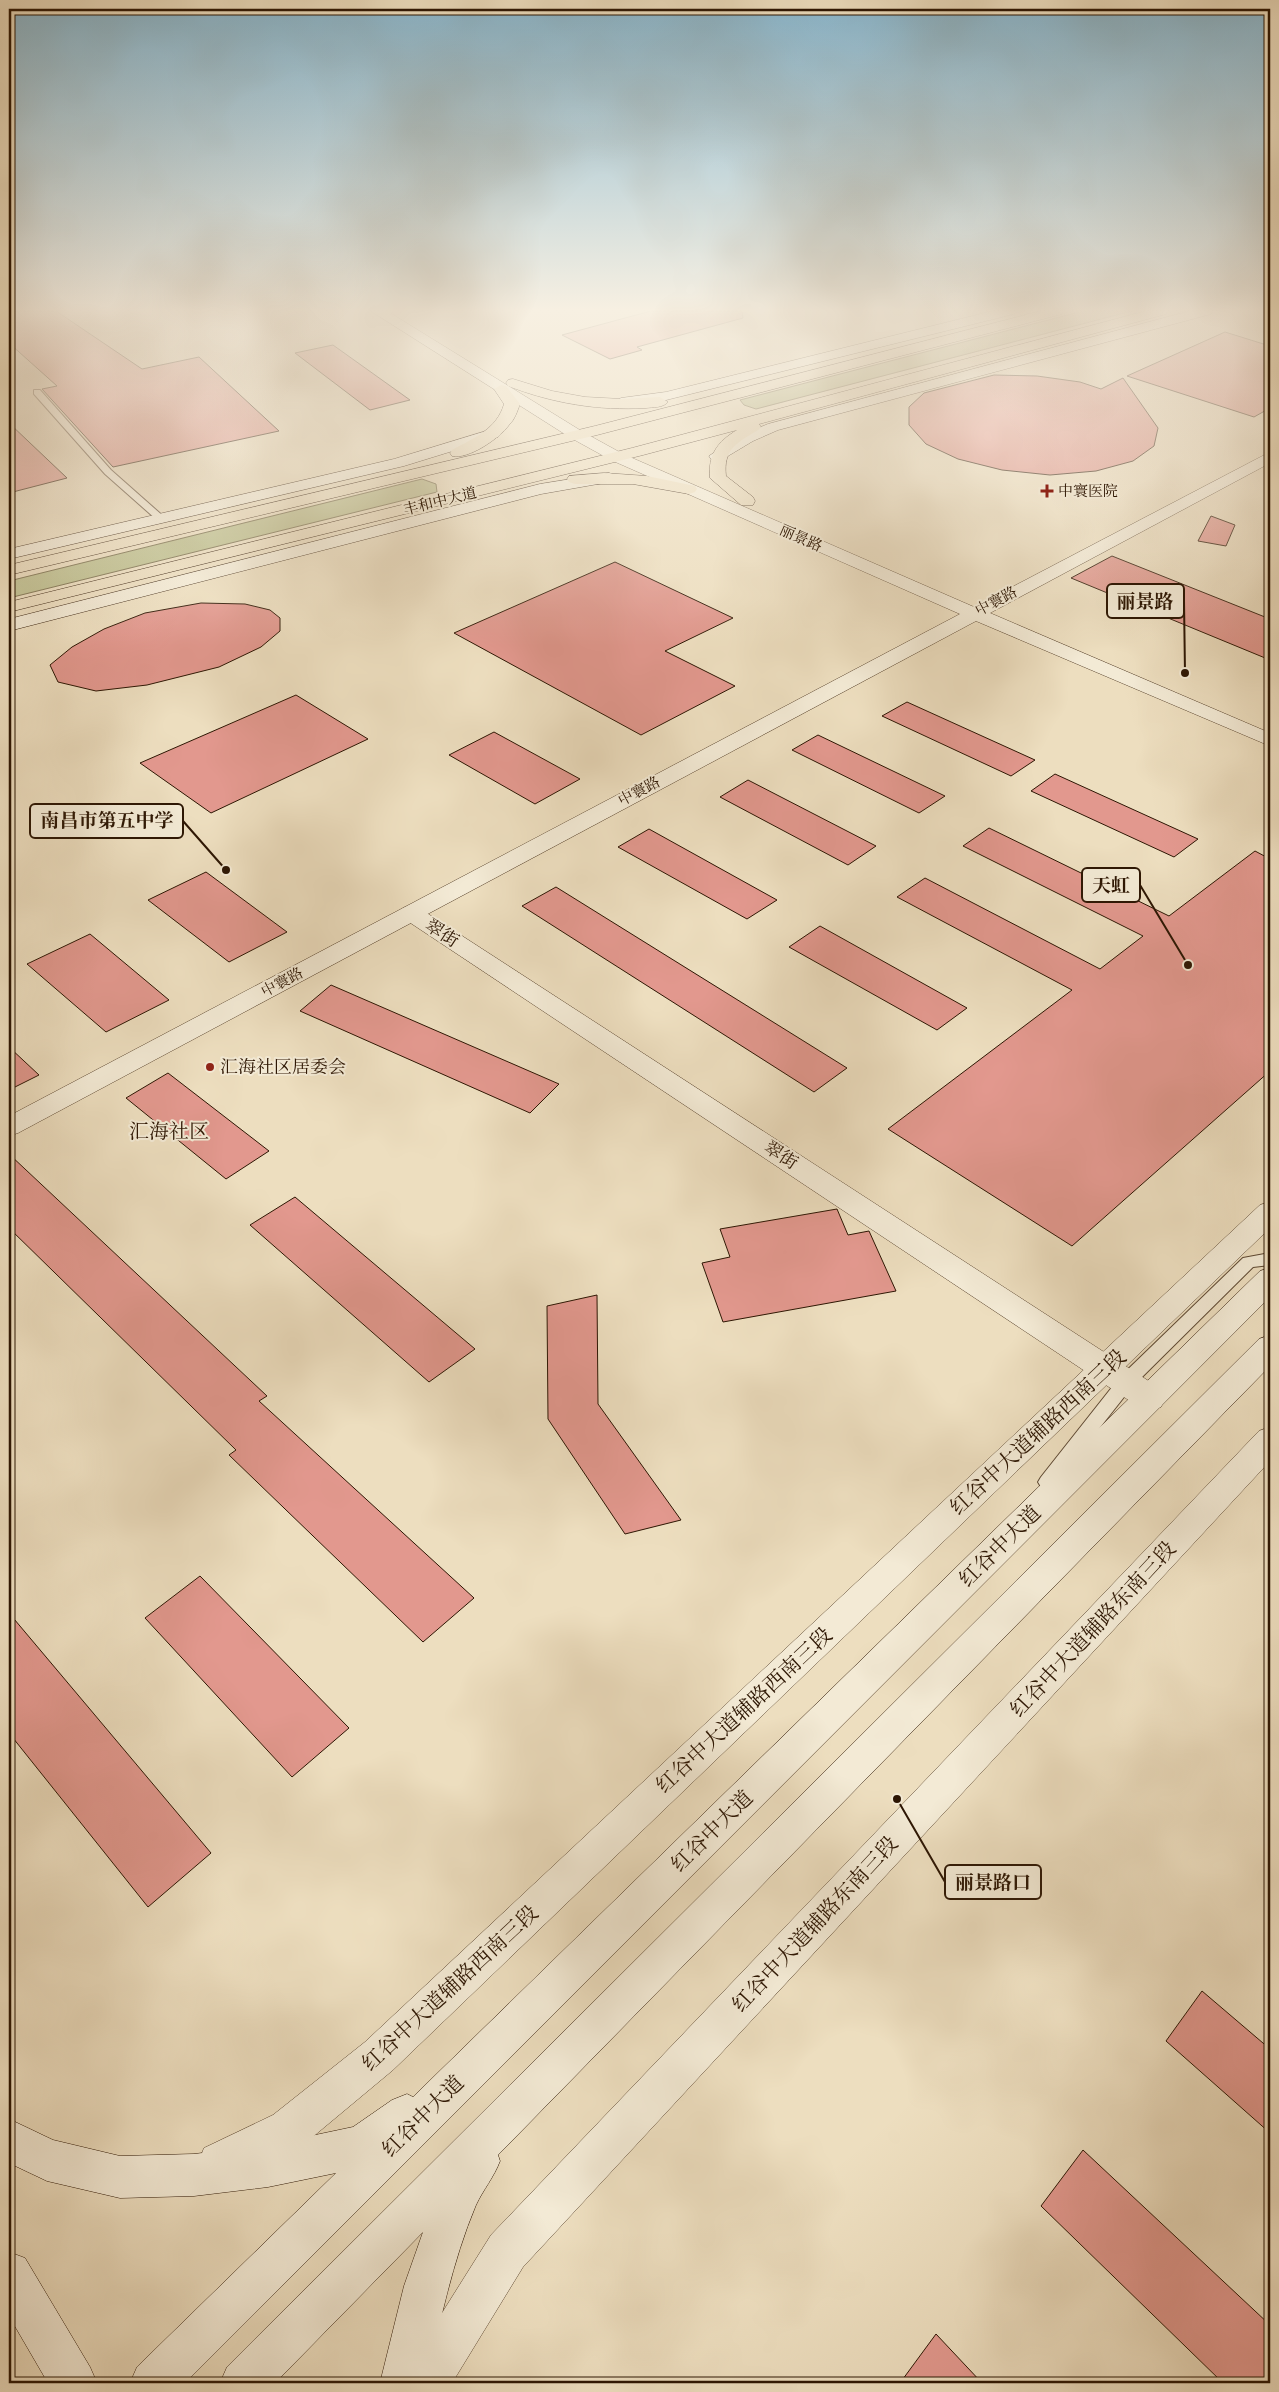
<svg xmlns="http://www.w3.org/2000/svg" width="1279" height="2392" font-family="'IM FELL DW Pica','Noto Serif SC',serif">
<rect width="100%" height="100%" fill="#eddebf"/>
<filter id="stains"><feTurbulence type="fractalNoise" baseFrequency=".004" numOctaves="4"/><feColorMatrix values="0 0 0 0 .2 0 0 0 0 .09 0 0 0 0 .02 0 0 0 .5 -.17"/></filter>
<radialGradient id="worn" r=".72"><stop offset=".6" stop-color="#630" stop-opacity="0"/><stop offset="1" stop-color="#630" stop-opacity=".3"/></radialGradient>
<path fill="#bec08e" stroke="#766b48" d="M1083,311H1132L756,409L744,405L740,400Z
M422,479L436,484L437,492L9,598V581Z"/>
<path fill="#e2988e" stroke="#2d1603" d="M9,311H56L142,369L199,357L279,431L113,467L42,389L57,386L9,343Z
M651,311H742L743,318L637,347L642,350L610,359L562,335Z
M1225,332L1270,346V408L1254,417L1127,376Z
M333,345L410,400L370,410L295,353Z
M994,375L1037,376L1080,382L1101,389L1123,378L1158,428L1154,446L1133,461L1096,471L1050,475L1002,470L958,459L926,444L909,425V407L924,393Z
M9,423L67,478L9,493Z
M1211,516L1235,525L1226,546L1198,541Z
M1112,556L1270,619V660L1071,578Z
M615,562L733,618L665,651L735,686L641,735L454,633Z
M201,603L245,604L270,610L280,618V631L261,647L219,667L147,685L96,691L58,682L50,665L72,647L104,629L145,613Z
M296,695L368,739L211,813L140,763Z
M907,702L1035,760L1011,776L882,716Z
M494,732L580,779L535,804L449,755Z
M818,735L945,796L919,813L792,750Z
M1055,774L1198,839L1174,857L1031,791Z
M748,780L876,846L848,865L720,797Z
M989,828L1169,916L1255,851L1270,859V1071L1072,1246L888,1129L1072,990L897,897L925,878L1100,969L1143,936L963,846Z
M649,829L777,900L747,919L618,847Z
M206,872L287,932L229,962L148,900Z
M556,887L847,1068L814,1092L522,906Z
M820,926L967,1008L937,1030L789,947Z
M90,934L169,1000L106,1032L27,964Z
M331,985L559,1084L530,1113L300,1011Z
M9,1047L39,1075L9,1090Z
M168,1073L269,1151L226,1179L126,1098Z
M9,1154L267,1396L259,1401L474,1598L423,1642L229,1455L236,1450L9,1228Z
M295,1197L475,1349L429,1382L250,1225Z
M837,1209L848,1235L869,1231L896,1291L723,1322L702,1263L730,1257L720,1229Z
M597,1295L598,1404L681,1520L625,1534L548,1419L547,1306Z
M200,1576L349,1728L292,1777L145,1618Z
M9,1613L211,1853L148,1907L9,1733Z
M1202,1991L1270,2049V2133L1166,2041Z
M1083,2150L1270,2325V2383H1223L1041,2206Z
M936,2334L982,2383H900Z"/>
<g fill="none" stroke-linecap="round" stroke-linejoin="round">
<defs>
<path id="service" d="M34,390H40L111,470L163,516V520H157L105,474L34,394Z
M1270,1253V1265L1253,1267L1132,1387L1053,1487L1047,1489L1041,1487L1038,1482L1041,1477L1120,1377L1243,1258Z"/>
<path id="minor" d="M411,906L419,908L1161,1389L1165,1398L1161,1407L1150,1410L1139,1407L403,918L399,913L403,908Z"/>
<path id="tertiary" d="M371,311H387L583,432L623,454L974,607L1270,452V463L990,613L1270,733V746L976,621L18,1133L9,1136V1116L960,614L611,460L571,438Z
M1270,1202V1228L393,2070L303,2145L219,2184L204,2178L198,2163L204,2148L273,2115L365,2042L1260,1205Z
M1270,1427V1461L523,2267L452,2383H406L420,2348L491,2235L1259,1431Z"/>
<path id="secondary" d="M993,311H1016L1014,314L666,400L621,408L613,403L621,398L666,392Z
M1190,311H1213L1211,314L778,430L753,441L723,459H711L709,456L741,435L768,424Z
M493,429L501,434L498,437L404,466L9,559V549L394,459Z
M609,473L615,475L617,478L615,481L541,494L9,631V619L540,484Z
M1270,1268V1297L185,2383H130L137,2367L336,2173L268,2187L194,2196L120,2198L47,2181L9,2163V2119L53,2140L120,2156L194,2154L268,2145L353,2127L392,2100L407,2094L413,2097L1260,1271Z
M1270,1335V1366L498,2155L500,2161C494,2177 483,2190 476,2205C452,2262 440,2323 426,2383H380L404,2286L423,2232L275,2383H220L227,2367L1259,1339Z
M9,2252L25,2258L90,2367L97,2383H48L9,2316Z"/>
<path id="primary" d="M1041,311H1064L1062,314L597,435L9,575V565L595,426Z
M1146,311H1168L1166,314L759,424L761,427L758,430C737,443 723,449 726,476L753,497L755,501L753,505H741L710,478C708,455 717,442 737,430L643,455L9,612V602L632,448Z
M513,379L552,391L585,397L622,399L660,397L668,402C663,408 653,407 646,408C598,411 552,403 508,386L506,383L508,380Z
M501,385L506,386L520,404C517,412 515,419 509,425C500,438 468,460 452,456L450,453L452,450C474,438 497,429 504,404L494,389Z
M604,473L647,476L695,486L697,489L695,492L689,494L633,484H575L569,482L567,479L569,476Z"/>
</defs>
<use href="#service" stroke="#5d4832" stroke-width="2"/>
<use href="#minor" stroke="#5d4832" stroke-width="1"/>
<use href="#tertiary" stroke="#5d4832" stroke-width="1"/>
<use href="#secondary" stroke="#2d1603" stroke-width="1"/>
<use href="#primary" stroke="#2d1603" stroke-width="1"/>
<use href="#service" fill="#f3ead5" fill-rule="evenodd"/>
<use href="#minor" fill="#f3ead5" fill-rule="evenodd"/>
<use href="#tertiary" fill="#f3ead5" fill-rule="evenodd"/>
<use href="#secondary" fill="#f3ead5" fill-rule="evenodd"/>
<use href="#primary" fill="#eddebf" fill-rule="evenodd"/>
</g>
<linearGradient id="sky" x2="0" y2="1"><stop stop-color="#89b8d0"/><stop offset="0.48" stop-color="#f7f0e2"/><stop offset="1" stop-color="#f7f0e2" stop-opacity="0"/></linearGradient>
<rect width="1279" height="646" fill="url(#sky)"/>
<g fill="#8f2418" stroke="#f3ead5" stroke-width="2">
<path d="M1044.5 483.5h5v5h5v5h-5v5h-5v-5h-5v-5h5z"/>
<circle cx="210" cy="1067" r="5"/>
</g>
<g text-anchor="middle" stroke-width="4" stroke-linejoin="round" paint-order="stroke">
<g font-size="15" fill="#2d1603" stroke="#f3ead5" text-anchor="start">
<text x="1058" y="496">中寰医院</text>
</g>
<g font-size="15" fill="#2d1603" stroke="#f3ead5">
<text transform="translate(440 501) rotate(-14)" y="5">丰和中大道</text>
<text transform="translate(801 538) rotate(24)" y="5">丽景路</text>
<text transform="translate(996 601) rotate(-28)" y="5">中寰路</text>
<text transform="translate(639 791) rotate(-28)" y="5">中寰路</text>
<text transform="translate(282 982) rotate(-28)" y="5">中寰路</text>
</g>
<g font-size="18" fill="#2d1603" stroke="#f3ead5">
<text transform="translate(442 933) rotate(33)" y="6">翠街</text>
<text transform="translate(781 1155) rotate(33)" y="6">翠街</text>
</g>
<g font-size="18" fill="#2d1603" stroke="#f3ead5" text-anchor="start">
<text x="220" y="1073">汇海社区居委会</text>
</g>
<g font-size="20" fill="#2d1603" stroke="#f3ead5">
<text x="169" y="1138">汇海社区</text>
</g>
<g font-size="21" fill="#2d1603" stroke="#f3ead5">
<text transform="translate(1038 1432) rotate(-43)" y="7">红谷中大道辅路西南三段</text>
<text transform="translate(1000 1546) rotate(-45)" y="7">红谷中大道</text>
<text transform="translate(1093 1629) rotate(-47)" y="7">红谷中大道辅路东南三段</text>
<text transform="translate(744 1710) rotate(-43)" y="7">红谷中大道辅路西南三段</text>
<text transform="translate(712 1831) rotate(-45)" y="7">红谷中大道</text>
<text transform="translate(815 1924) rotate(-47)" y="7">红谷中大道辅路东南三段</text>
<text transform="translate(450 1988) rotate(-43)" y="7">红谷中大道辅路西南三段</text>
<text transform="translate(423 2116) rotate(-45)" y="7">红谷中大道</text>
</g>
</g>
<path fill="none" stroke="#2d1603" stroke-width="2" d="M1185 673L1184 601M226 870L183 821M1188 965L1140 885M897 1799L945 1882"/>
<g fill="#2d1603" stroke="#f3ead5" stroke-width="2">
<circle cx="1185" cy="673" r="5"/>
<circle cx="226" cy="870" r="5"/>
<circle cx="1188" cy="965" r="5"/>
<circle cx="897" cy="1799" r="5"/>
</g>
<g fill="#f3ead5" stroke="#2d1603" stroke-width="2">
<rect x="1107" y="584" width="77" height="34" rx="5"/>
<rect x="30" y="804" width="153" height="34" rx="5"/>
<rect x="1082" y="868" width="58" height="34" rx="5"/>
<rect x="945" y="1865" width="96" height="34" rx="5"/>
</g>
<g font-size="19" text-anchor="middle" font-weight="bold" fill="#2d1603">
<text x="1145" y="608">丽景路</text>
<text x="107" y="827">南昌市第五中学</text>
<text x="1111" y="892">天虹</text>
<text x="993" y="1889">丽景路口</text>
</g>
<rect width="1279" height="2392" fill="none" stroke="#eddebf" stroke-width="30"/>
<rect x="10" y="10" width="1259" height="2372" fill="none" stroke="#2d1603" stroke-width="2.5"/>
<rect x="15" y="15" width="1249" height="2362" fill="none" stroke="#2d1603"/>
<rect width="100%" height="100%" filter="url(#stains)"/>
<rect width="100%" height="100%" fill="url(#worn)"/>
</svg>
